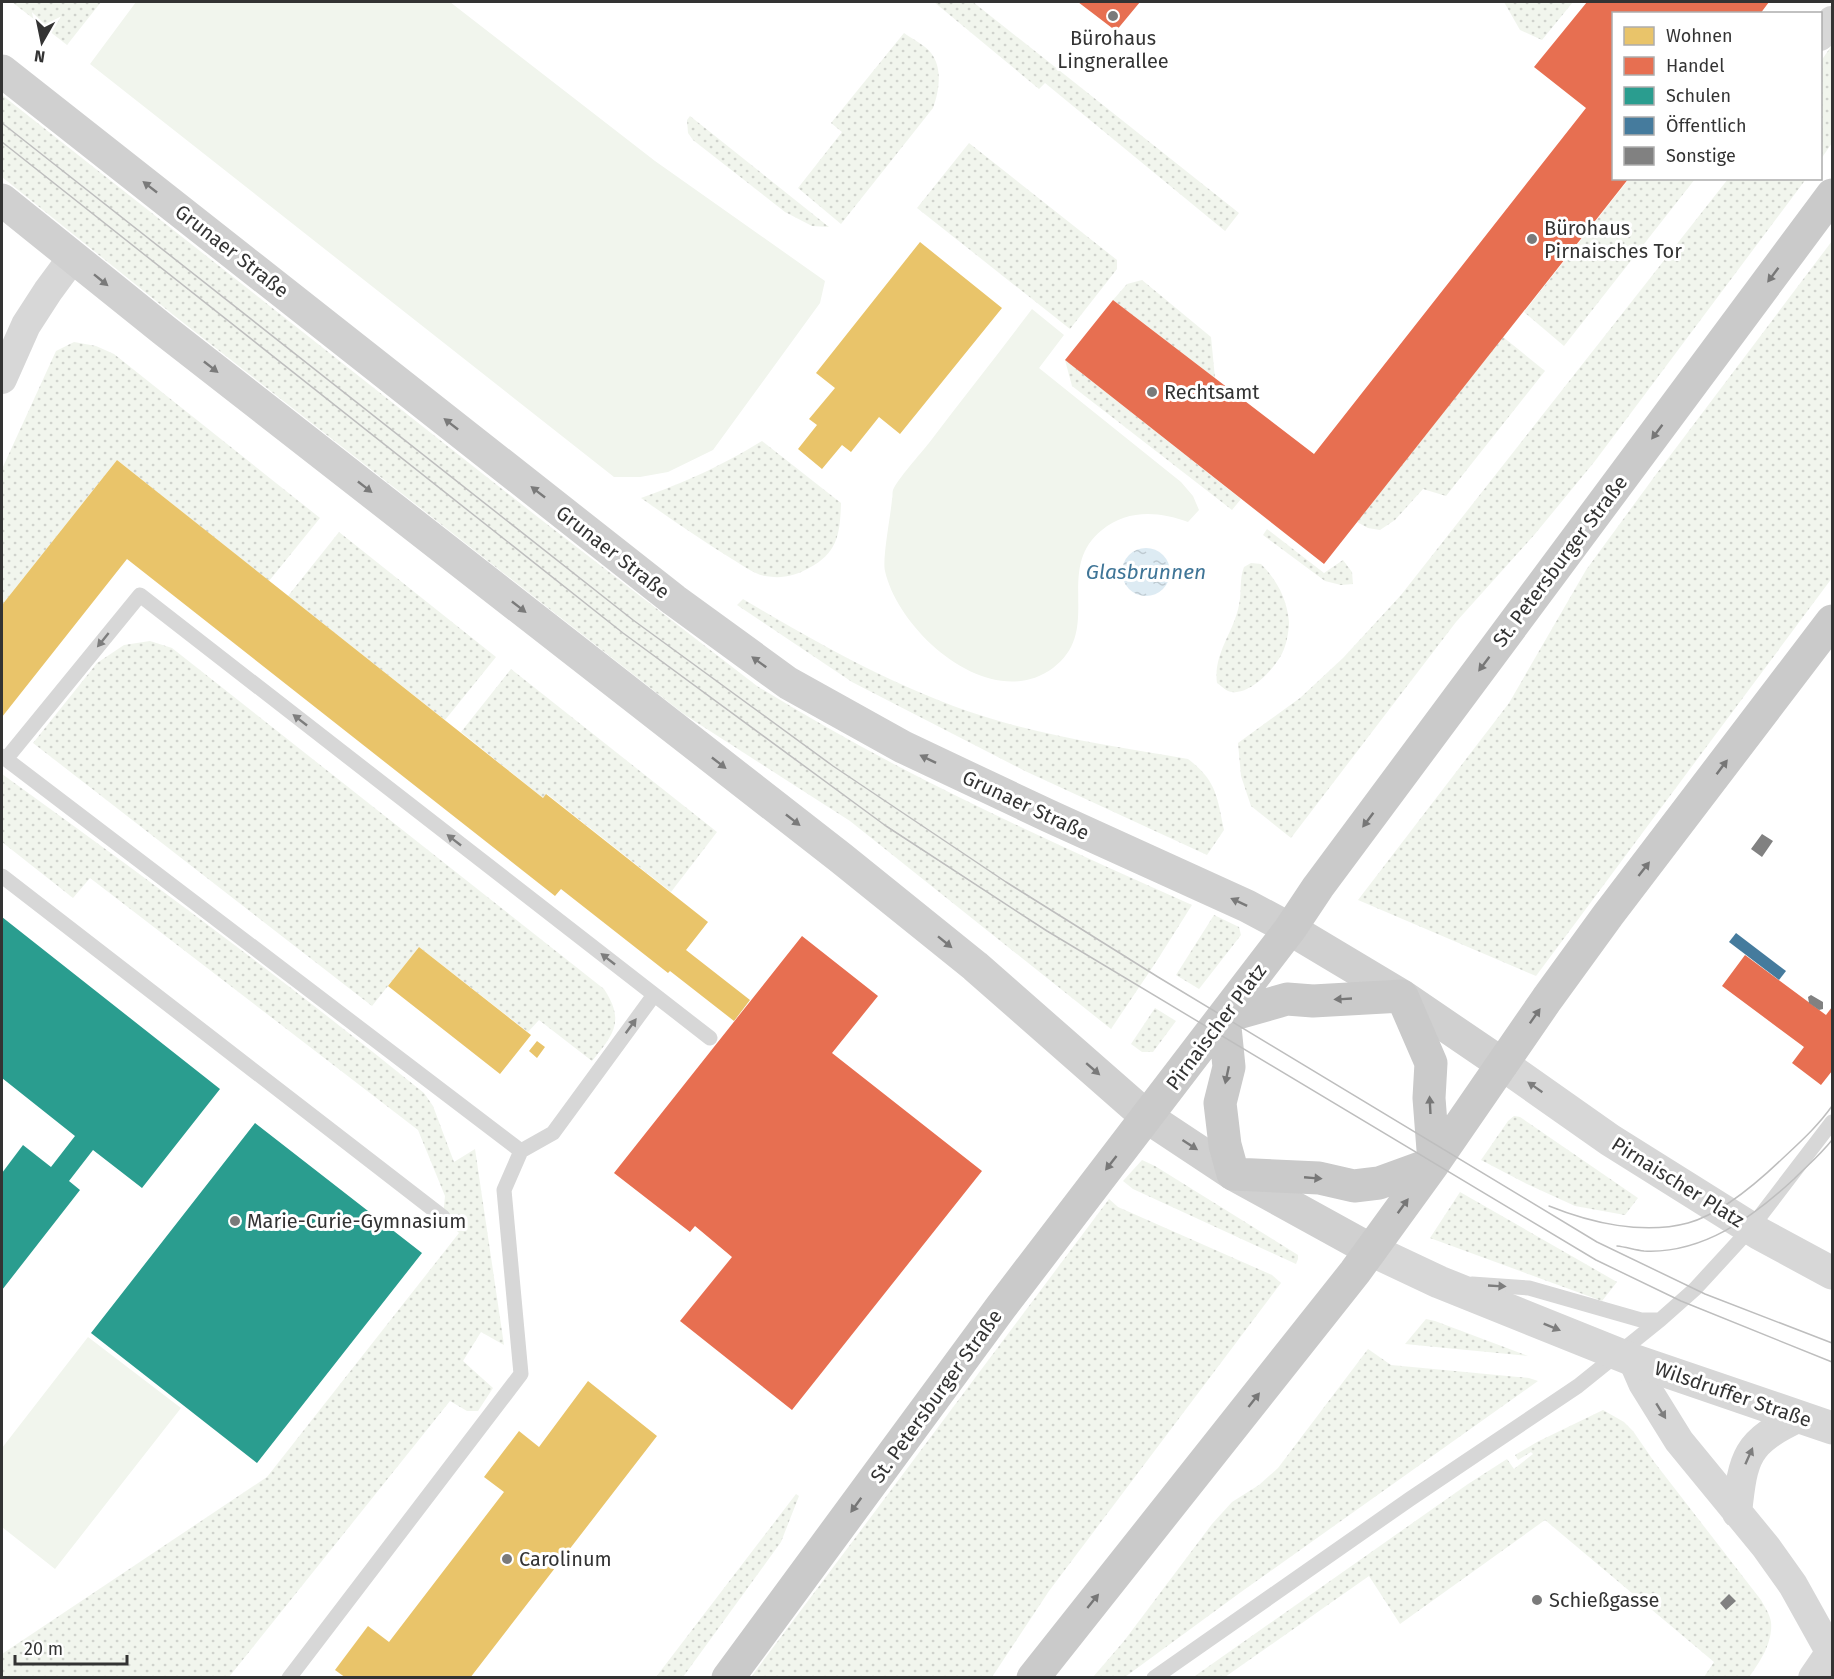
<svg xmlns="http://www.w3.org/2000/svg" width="1834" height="1679" font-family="'Fira Sans',sans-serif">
<defs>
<pattern id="grass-dots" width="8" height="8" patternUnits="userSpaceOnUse" patternTransform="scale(1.5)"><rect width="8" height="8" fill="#f1f5ed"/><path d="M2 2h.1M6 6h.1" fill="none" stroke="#cfd2cc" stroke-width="1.8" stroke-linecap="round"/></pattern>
<pattern id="water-ripples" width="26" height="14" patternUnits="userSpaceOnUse" patternTransform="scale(1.5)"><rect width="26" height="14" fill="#ddebf3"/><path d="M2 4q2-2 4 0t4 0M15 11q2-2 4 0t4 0" fill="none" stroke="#becad1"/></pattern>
</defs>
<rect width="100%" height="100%" fill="#fff"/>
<path fill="url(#grass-dots)" d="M12,2H101L67,45Z
M934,2H973L1239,213L1225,231L1045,83L1039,89Z
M1504,2H1573L1542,40L1520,30Z
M904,33C912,39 925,45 931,53C943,68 939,92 933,108L841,224L798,188L842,132L831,123Z
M1832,45V143L1821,159V61Z
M2,95L539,518L757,686C895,772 1044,839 1192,905L1156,962L1111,1029L850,821L685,715L176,317L2,177Z
M690,116L829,227L812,226L785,212L693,140L688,133L687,120Z
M969,143L1117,260V269L1070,329L917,208Z
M1629,179H1695L1564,346L1524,312Z
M1728,179H1806L1595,461L1535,534L1456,622L1291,838L1251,806L1241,776L1238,743L1300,698L1343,658L1401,595Z
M1832,241V578L1536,976L1358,900L1509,703L1586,570L1657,473Z
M1142,280L1211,337L1215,378L1113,300L1127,284Z
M1503,337L1545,371L1446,496L1423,489L1395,520L1380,530L1368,528L1357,522Z
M74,342L96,346L114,354L320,518L269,581L117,460L2,605V469L56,351Z
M1065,360L1241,499L1232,510L1072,386Z
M762,441L841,503C840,533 838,553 809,568C795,576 781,579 765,576C754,574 742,565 732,559C701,540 671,519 641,498C686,482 721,466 762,441Z
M1267,529L1324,573L1343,560L1352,572L1353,584L1341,585L1325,581L1263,535Z
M339,532L496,657L445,720L288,596Z
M1251,563L1261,564C1277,580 1287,599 1289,622C1289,629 1287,642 1284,649C1278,666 1248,699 1228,691C1224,689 1220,685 1217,683C1213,654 1234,632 1239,605C1242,591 1239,580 1244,567Z
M743,599C824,647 909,695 999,721C1061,739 1125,748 1188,759C1217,781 1217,797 1224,830L1207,855L1025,771L852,682L737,605Z
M150,641L172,648L604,989C625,1021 614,1034 592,1061L539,1020L528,1032L419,947L372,1006L33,743L97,663L124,645Z
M511,669L717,832L671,892L547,794L543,798L461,732Z
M2,774C145,877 287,982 424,1093L433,1106L454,1162L475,1149L504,1345L481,1332L463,1361L493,1388L478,1411H467L450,1401L229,1677H2V1654L267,1477L459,1233L443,1217L445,1196L418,1130L90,878L73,898L2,842Z
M1214,915L1239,927L1241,935L1199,989L1176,975Z
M1155,1008L1176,1021L1153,1052H1142L1131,1044Z
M1514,1116L1520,1117L1638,1198L1625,1215L1575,1206L1527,1184L1481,1160L1508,1121Z
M1142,1160L1155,1166L1298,1255V1259L1296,1264L1133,1189L1123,1181Z
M1460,1192L1617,1282L1602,1301L1430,1238Z
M1109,1199L1118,1207L1272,1275L1281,1283L1049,1591L992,1677H751Z
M1426,1319L1435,1321L1528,1356L1405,1344Z
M1368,1349L1391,1365L1529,1378L1538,1381L1241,1592L1125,1677H1093L1124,1641L1212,1524L1232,1502L1259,1485L1278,1468Z
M1603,1410L1624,1422L1633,1431L1655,1463L1761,1600C1765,1607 1770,1615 1771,1622C1773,1642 1760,1662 1749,1677H1704L1714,1662L1545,1520L1400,1624L1369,1576L1225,1677L1192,1678L1468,1484L1507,1459L1514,1469L1533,1454L1531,1452L1518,1460L1515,1455L1537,1442Z
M796,1494L799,1496L781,1542L683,1677H656Z"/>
<path fill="#f1f5ed" d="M136,2H450L655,161L825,281L820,303L713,450L668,472L640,477H614L90,64Z
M1032,309L1064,335L1039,368L1181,482L1193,496L1199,510L1188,522C1159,511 1127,509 1102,530C1053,569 1104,630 1053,668C991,714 899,633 885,571C882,559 891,514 892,499C893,496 892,493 893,490C897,480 921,453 929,443C963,398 998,354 1032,309Z
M88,1337L181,1408L55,1569L2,1527V1448Z"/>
<path fill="url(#water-ripples)" d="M1122 572a24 24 0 1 1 48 0a24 24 0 1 1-48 0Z"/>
<path fill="#e9c46a" d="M920,242L1002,308L900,434L879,417L851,452L842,445L822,469L798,449L817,425L809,419L835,388L816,373Z
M117,460L543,798L546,794L708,922L686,950L750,1000L734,1021L670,971L668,973L561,889L555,896L127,559L2,717V605Z
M419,947L531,1035L500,1074L388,986Z
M537,1041L545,1047L537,1058L529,1051Z
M588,1381L657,1436L470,1678H346L335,1670L368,1626L389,1642L504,1492L484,1477L519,1431L539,1447Z"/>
<path fill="#e76f51" d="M1078,2H1140L1116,31Z
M1587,2H1769L1760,14H1614V178H1629L1324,564L1065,360L1113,300L1314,454L1586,108L1534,67Z
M802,936L878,996L832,1053L982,1171L792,1410L680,1321L732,1257L695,1226L690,1232L614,1173Z
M1745,955L1826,1015L1832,1007V1071L1821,1085L1792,1063L1804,1047L1722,986Z"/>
<path fill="#2a9d8f" d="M2,917L220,1089L142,1188L93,1150L69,1181L80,1190L2,1290V1173L23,1145L51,1167L75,1136L2,1078Z
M255,1123L422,1253L257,1463L91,1333Z"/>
<path fill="#457b9d" d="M1736,933L1786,971L1779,980L1729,942Z"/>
<path fill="#818181" d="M1762,834L1773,841L1762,857L1751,849Z
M1811,995L1823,1002V1009L1819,1010L1809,1003L1808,997Z
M1729,1594L1736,1601L1726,1610L1720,1603Z"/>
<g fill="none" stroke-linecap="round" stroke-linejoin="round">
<path stroke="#d7d7d7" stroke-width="15" d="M2,756L521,1151
M6,759L140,595L710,1038
M2,876L443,1217
M1472,1284L1529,1288L1641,1320H1660
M289,1678L521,1374L504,1190L521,1151L553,1133L654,995
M1154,1678L1410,1499L1578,1386L1660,1320L1695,1289L1751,1228L1832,1122"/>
<path stroke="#d7d7d7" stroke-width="30" d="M1820,36L1832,21
M2,379L26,325L48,291L73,257
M1633,1360L1643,1383L1679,1441L1766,1547L1793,1585L1832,1655
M1737,1513C1743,1456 1746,1442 1800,1417
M1813,1678L1830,1653"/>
<path stroke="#d7d7d7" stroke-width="33" d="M1502,1064L1610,1140L1760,1234L1832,1273
M1371,1250L1439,1282L1633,1360L1832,1428"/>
<path stroke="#d0d0d0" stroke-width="33" d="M2,71L674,600L788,683L903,747L1049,816L1247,906L1290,929L1402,996L1502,1064
M2,200L165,331L841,858L975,966L1147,1117L1233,1174L1371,1250"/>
<path stroke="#cacaca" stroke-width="33" d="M1224,1017L1229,1067L1220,1103L1225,1145L1233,1174L1319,1178L1354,1186L1379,1183L1434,1163
M1224,1017L1287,999L1313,1001L1402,996L1431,1063L1429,1098L1434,1163
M728,1678L1001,1307L1290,929L1318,887L1832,195
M1033,1678L1355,1272L1434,1163L1547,999L1608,915L1832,621"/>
<path stroke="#bebebe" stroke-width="1.5" d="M2,123L633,620L833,766L1006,882L1158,977L1597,1242L1705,1294L1832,1343
M2,142L623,633L886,826L1047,931L1596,1260L1681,1301L1832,1362
M1549,1206C1591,1223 1643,1235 1688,1223C1721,1214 1758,1182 1782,1159C1800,1142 1818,1126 1832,1106
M1617,1246C1626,1247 1635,1250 1644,1251C1703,1254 1753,1217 1794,1179C1807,1166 1821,1154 1832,1140"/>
</g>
<defs><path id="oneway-solid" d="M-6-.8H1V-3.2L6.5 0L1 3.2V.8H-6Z" transform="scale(1.5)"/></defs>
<g fill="#7a7a7a">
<use href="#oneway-solid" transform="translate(150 187) rotate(-142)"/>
<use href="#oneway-solid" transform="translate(101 280) rotate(39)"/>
<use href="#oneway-solid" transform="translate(211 367) rotate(38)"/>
<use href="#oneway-solid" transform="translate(451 424) rotate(-142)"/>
<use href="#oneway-solid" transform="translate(365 487) rotate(38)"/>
<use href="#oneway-solid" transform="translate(538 492) rotate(-142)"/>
<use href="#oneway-solid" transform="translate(519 607) rotate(38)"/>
<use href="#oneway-solid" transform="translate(759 662) rotate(-144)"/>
<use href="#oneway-solid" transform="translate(928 759) rotate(-154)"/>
<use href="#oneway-solid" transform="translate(719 763) rotate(38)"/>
<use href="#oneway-solid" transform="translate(793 820) rotate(38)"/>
<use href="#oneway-solid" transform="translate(1239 902) rotate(-155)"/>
<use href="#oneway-solid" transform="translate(945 942) rotate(39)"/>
<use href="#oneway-solid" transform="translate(1093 1069) rotate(41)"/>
<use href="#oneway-solid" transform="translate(1190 1145) rotate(33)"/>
</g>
<g fill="#777">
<use href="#oneway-solid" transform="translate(1773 275) rotate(127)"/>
<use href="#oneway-solid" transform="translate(1657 432) rotate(127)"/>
<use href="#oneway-solid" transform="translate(1484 664) rotate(127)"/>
<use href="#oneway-solid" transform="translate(1722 767) rotate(-53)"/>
<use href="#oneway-solid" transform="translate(1368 820) rotate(127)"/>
<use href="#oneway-solid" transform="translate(1644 869) rotate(-52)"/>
<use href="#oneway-solid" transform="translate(1343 999) rotate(177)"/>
<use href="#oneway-solid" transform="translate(1535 1016) rotate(-55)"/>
<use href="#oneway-solid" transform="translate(1227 1075) rotate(102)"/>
<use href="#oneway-solid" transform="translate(1430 1105) rotate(-93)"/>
<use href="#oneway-solid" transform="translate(1111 1163) rotate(128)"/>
<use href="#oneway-solid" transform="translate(1313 1178) rotate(5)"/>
<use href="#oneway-solid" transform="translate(1403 1206) rotate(-54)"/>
<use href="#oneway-solid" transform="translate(1254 1400) rotate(-52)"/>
<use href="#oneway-solid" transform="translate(856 1505) rotate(126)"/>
<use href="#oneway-solid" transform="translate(1093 1601) rotate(-51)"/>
</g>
<g fill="#7d7d7d">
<use href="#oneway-solid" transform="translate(103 640) rotate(129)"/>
<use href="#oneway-solid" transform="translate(300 720) rotate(-142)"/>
<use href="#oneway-solid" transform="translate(454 840) rotate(-142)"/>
<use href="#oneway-solid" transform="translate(608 959) rotate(-142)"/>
<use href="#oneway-solid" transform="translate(631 1026) rotate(-54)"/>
<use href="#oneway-solid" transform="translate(1535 1087) rotate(-145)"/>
<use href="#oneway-solid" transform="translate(1497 1286) rotate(3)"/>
<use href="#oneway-solid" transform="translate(1552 1327) rotate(22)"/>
<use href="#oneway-solid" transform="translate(1661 1411) rotate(58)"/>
<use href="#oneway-solid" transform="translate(1749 1456) rotate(-66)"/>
</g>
<g fill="#7a7a7a" stroke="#fff" stroke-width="2">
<circle cx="1113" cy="16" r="6"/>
<circle cx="1532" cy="239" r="6"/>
<circle cx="1152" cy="392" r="6"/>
<circle cx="235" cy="1221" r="6"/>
<circle cx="507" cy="1559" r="6"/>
<circle cx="1537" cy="1600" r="6"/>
</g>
<g text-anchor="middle" stroke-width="6" stroke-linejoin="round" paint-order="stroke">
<g font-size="20" fill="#333" stroke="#fff" text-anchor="start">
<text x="1113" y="45" text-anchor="middle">Bürohaus<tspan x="1113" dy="23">Lingnerallee</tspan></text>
<text x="1544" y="235">Bürohaus<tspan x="1544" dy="23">Pirnaisches Tor</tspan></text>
<text x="1164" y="399">Rechtsamt</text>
<text x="247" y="1228">Marie-Curie-Gymnasium</text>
<text x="519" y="1566">Carolinum</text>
<text x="1549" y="1607">Schießgasse</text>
</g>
<g font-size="20" fill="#333" stroke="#fff">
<text transform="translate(232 251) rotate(38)" y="7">Grunaer Straße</text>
<text transform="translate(613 552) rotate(38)" y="7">Grunaer Straße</text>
<text transform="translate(1560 561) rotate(-53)" y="7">St. Petersburger Straße</text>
<text transform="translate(1026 805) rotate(25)" y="7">Grunaer Straße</text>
<text transform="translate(1216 1027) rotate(-53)" y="7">Pirnaischer Platz</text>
<text transform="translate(1678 1182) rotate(32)" y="7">Pirnaischer Platz</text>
<text transform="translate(1733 1394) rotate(19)" y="7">Wilsdruffer Straße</text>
<text transform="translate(936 1396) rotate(-54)" y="7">St. Petersburger Straße</text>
</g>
<g font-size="21" font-style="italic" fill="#3f7597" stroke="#fff">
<text x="1146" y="579">Glasbrunnen</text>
</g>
</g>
<rect width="1834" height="1679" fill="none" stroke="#333333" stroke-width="6"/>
<rect x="1612" y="12" width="210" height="168" fill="#ffffff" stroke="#adadad" stroke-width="1.5"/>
<rect x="1624" y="27" width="30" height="18" fill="#e9c46a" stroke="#adadad" stroke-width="1.5"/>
<text x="1666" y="42" font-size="18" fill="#333333">Wohnen</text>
<rect x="1624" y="57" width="30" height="18" fill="#e76f51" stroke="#adadad" stroke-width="1.5"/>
<text x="1666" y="72" font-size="18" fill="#333333">Handel</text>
<rect x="1624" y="87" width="30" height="18" fill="#2a9d8f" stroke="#adadad" stroke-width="1.5"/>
<text x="1666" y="102" font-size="18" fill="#333333">Schulen</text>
<rect x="1624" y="117" width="30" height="18" fill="#457b9d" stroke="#adadad" stroke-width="1.5"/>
<text x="1666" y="132" font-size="18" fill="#333333">Öffentlich</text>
<rect x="1624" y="147" width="30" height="18" fill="#818181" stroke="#adadad" stroke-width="1.5"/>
<text x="1666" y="162" font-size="18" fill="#333333">Sonstige</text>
<g transform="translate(42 42) rotate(189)" stroke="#ffffff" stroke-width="4.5" paint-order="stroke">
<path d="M0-4.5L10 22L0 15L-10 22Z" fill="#333333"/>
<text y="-9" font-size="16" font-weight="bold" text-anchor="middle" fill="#333333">N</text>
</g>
<path d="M15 1655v9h112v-9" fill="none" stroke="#333333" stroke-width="3"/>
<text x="24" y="1655" font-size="18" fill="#333333" stroke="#ffffff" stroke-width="4.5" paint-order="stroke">20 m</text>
</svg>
